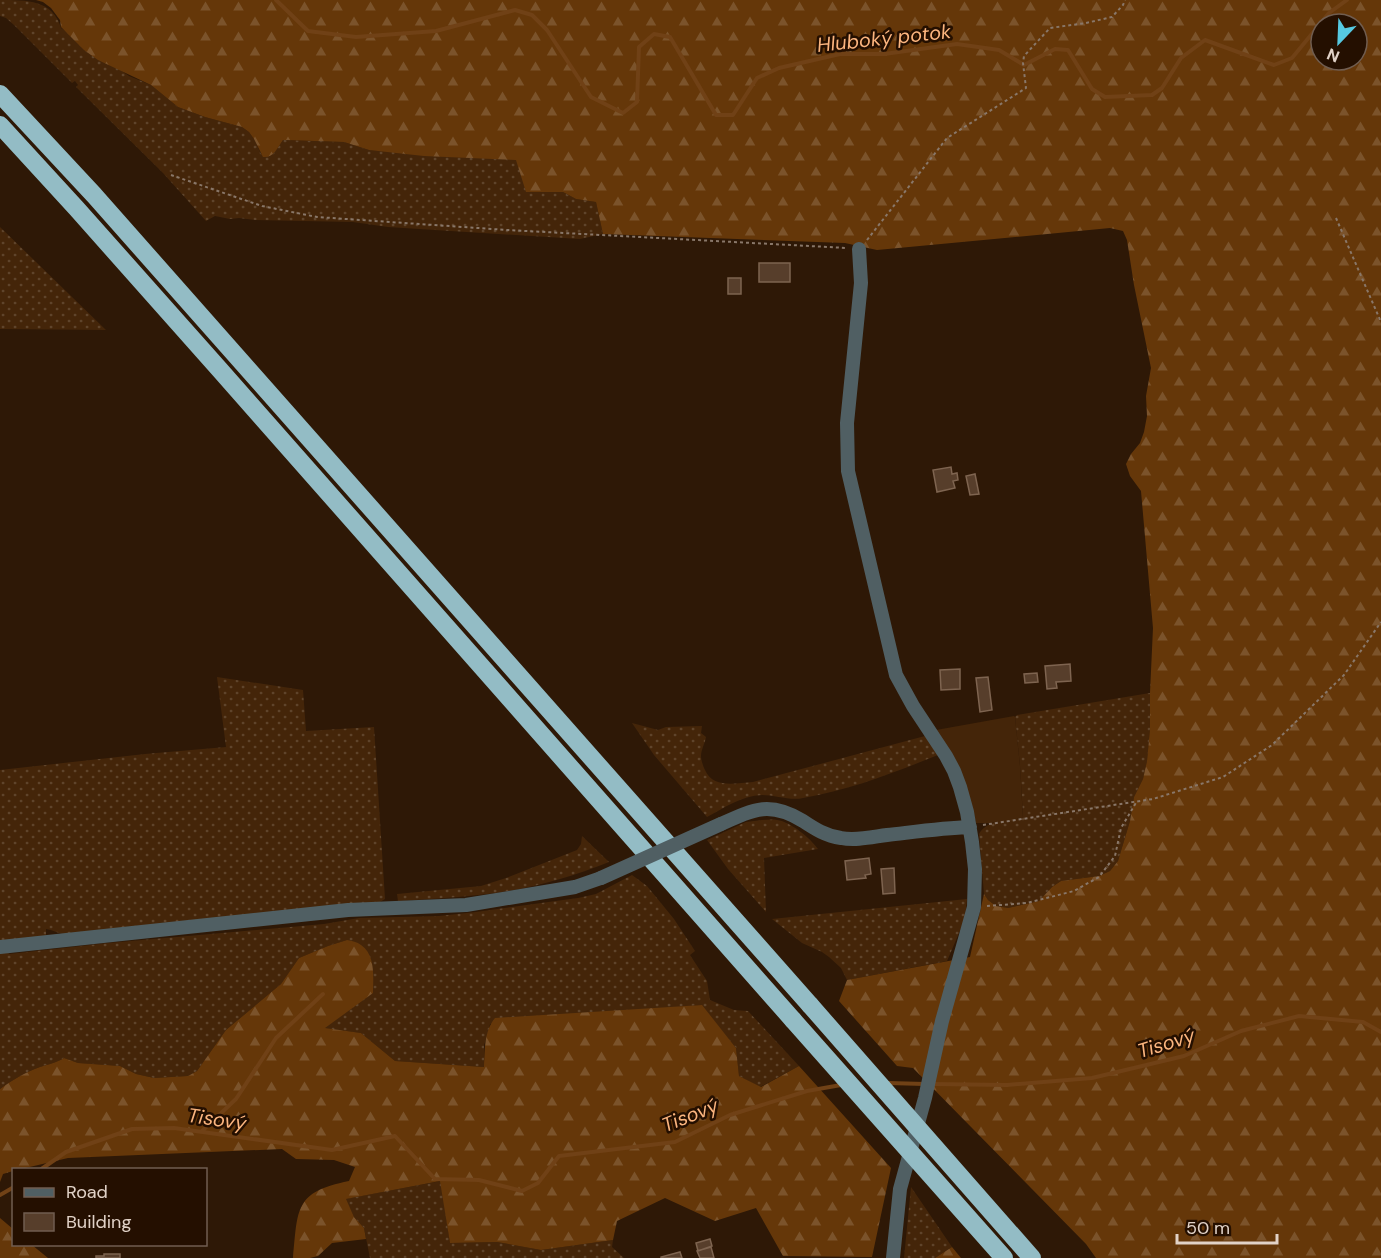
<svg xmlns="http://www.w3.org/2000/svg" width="1381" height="1258" font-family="'DM Sans',sans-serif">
<defs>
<pattern id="grass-dots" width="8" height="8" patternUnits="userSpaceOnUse" patternTransform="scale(1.5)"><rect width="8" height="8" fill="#442509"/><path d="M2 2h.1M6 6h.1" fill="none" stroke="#5f442b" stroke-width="1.8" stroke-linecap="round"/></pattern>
<pattern id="forest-firs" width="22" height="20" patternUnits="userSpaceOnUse" patternTransform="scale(1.5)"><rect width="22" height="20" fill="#653709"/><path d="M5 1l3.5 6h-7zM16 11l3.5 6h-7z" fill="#7b532b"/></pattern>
</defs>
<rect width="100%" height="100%" fill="#2e1806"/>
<path fill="url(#grass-dots)" d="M0,0C27,0 53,0 61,28L129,76L151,85L178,107L205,117L242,127L249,132L254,139L261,154H273L283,140H285L344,142L369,150L517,160L527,192H563L576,199L596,202L603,234L580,239L388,227L353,222L255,220L239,218L230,219L215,216L206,221L163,173L76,87L78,85L75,81L72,83L14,25L6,18L0,16Z
M0,227L106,330L0,329Z
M217,677L303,690L306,731L374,727L385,899L380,902L65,935C58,933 53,930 46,929V937L0,941V770L145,754L226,747Z
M1150,693V729L1147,761L1143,779L1134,797L1130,821L1118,861L1110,871L1099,876L1061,881L1052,887L1039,901L1008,908L996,906L988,900L984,894L979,834C987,820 1008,820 1023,818L1020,766L1015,717L1017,715Z
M632,723L658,730L666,727L702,726L701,733L706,737C705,743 701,750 701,756C701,760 703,766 705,770C713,789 736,783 753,782L925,736L938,755C893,773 850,790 803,798C791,801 775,795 762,795C741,796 724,808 707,817L654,755Z
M762,820C767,820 772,819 777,820C791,822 810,838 818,849L764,858L766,912L728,869L707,840L746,822Z
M582,836L609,862C567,879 522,891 478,895C451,898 425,899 398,901L397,894L481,886L506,878L577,850L581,844Z
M632,875L647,886L674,919L695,951L690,955L707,981L710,1000L734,1010L748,1011L799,1066L760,1087L739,1076L736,1048L701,1005L490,1024L487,1037L484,1045V1067L395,1061L361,1033L324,1028L347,940L328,946L299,958L281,984L226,1030L197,1071L188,1076L154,1078L136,1074L120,1066L78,1063L64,1058C56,1063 49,1064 40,1067C26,1072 12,1080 0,1089V953L8,952L9,954L108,943L324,924L359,918L439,916L476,912L578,898L596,894Z
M967,899L965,919L947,961L847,980L841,968L829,957L822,952L802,943L772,919Z
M441,1181L450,1243L497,1242L541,1250L613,1240L612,1247L624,1258H370L364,1228L354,1217L345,1199Z
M911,1187L952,1247L935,1258H904Z"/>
<path fill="url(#forest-firs)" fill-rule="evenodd" d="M36,0H1381V1258H1096L1086,1244L913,1068L897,1066L839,1001L847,980L970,957L984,894L988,900L996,906L1008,908L1039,901L1052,887L1061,881L1099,876L1110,871L1118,861L1130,821L1134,797L1143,779L1147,761L1150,729V693L1153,628L1141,491L1130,476L1126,464L1131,454L1140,443L1144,432L1147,416L1146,396L1151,368L1134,285L1127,240L1123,231L1110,228L877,250L845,243L603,234L596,202L576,199L563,192H526L516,160L424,156L369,150L344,142L285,140H283C277,148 274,158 263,157L254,139L249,132L242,127L205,117L178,107L151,85L98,60L84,50L61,27L60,20L51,8L43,2ZM1321,24H1357V60H1321Z
M347,940C352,941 357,942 361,945C376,955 373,978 373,993L325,1028L361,1033L395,1061L484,1067C485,1050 484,1031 495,1018L702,1005L736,1048L739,1076L761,1087L799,1066L891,1168L872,1257L783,1256L756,1208L715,1221L665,1198L617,1221L613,1240L541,1250L497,1242L450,1243L440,1181L346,1199L354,1217L364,1228L366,1239L332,1243L318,1256L310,1258H293C298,1209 294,1192 349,1181L355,1167L334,1160L296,1159L282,1149L68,1158L21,1169L14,1170L13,1171L3,1174L0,1182V1089C12,1080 26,1072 40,1067C49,1064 56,1063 64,1058L78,1063L120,1066L136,1074L154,1078L188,1076L197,1071L226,1030L281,984L299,958L328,946Z
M0,1218L13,1229L14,1244L32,1245L48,1258H0Z
M952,1247L961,1258H935Z"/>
<path fill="#442509" d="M1014,716L1015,717L1020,766L1023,818L991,823H976L972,805L936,730Z"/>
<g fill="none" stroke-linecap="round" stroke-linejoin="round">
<path stroke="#704116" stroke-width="4" d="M276,0L308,31L356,37L436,31L515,10L532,15L547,30L591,97L623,113L637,102L639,47L654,34L670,37L716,115H733L757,78L779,68L840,54H884L957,44L999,50L1024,65L1055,49L1068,50L1092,89L1105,97L1152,95L1162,88L1181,58L1205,40L1274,65L1292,58L1329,13L1347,0
M888,1083L925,1084
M933,1084L1007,1085L1092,1078L1184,1056L1241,1031L1299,1016L1363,1022L1381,1032
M202,1131L236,1099L276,1038L323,994
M40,1170L66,1152L132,1129L174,1128L332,1150L395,1136L435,1179L479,1180L522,1191L538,1183L559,1156L675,1142L730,1115L807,1091L841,1085
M0,1195L14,1187"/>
</g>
<path fill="#573e2b" stroke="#7e6450" stroke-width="1.5" d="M759,263H790V282H759Z
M728,278H741V294H728Z
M951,467L952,474L957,473L958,480L953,481L955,488L937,492L933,470Z
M975,474L979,494L970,495L966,476Z
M1070,664L1071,681L1056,682L1057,688L1047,689L1045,666Z
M960,669V689L941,690L940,670Z
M1037,673L1038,682L1025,683L1024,674Z
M988,677L992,710L980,712L976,678Z
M869,858L871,874L865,875L866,878L847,880L845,861Z
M894,868L895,893L883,894L881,869Z
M710,1239L712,1246L698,1251L696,1243Z
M711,1247L714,1258H700L697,1251Z
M680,1252L682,1258H661V1257Z
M104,1254H120V1258H96V1256H104Z"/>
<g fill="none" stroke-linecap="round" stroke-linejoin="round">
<path stroke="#897769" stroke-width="2" stroke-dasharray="3 3" stroke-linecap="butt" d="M171,175L262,206L317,217L507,230L847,248
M1336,218L1381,322
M867,240L947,138L1026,88L1023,63L1024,56L1050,28L1086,23L1112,17L1123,5L1125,0
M983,825L1153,799L1223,777L1272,745L1344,675L1381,622
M987,906L1027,903L1074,891L1099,877L1115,856L1121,828L1137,801"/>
<path stroke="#505f63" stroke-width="14" d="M859,249L861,283L847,423L848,471L896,675L913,706L946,756L954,771L960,787L967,812L972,842L975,869L974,907L942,1021L925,1098L900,1189L893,1258
M721,824C754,809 770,801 803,821C815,829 826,836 841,838C856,841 872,837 887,835C914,832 942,828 970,827
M0,947L348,910L466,905L575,887L601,878"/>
<path stroke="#93bcc5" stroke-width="18" d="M0,94L94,195L810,1005
M0,125L77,209L220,370L793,1020"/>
<path stroke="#505f63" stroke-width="14" d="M601,878L721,824"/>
<path stroke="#93bcc5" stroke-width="18" d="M810,1005L1032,1258
M793,1020L1004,1258"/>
</g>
<g text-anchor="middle" stroke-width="5" stroke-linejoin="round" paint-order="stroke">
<g font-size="20" font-style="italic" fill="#fcb57e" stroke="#240f00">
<text transform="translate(884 38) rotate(-6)" y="7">Hluboký potok</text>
<text transform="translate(1166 1043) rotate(-17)" y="7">Tisový</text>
<text transform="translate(690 1115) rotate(-22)" y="7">Tisový</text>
<text transform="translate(217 1119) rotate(8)" y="7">Tisový</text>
</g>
</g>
<rect x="12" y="1168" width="195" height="78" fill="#240f00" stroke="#705d50" stroke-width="1.5"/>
<rect x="24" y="1188" width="30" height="9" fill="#505f63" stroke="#705d50" stroke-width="1.5"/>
<text x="66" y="1198" font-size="18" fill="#e1d2c7">Road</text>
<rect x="24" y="1213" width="30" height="18" fill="#573e2b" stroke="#705d50" stroke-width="1.5"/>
<text x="66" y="1228" font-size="18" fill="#e1d2c7">Building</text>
<g transform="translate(1339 42) rotate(203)"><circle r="28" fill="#240f00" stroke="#705d50" stroke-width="1.5"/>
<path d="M0-4.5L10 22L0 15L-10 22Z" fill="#56c9e1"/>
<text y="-9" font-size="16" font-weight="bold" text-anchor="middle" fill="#e1d2c7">N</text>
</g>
<path d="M1177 1234v9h100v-9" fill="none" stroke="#e1d2c7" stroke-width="3"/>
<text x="1186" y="1234" font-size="18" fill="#e1d2c7" stroke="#240f00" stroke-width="4.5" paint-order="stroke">50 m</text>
</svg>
